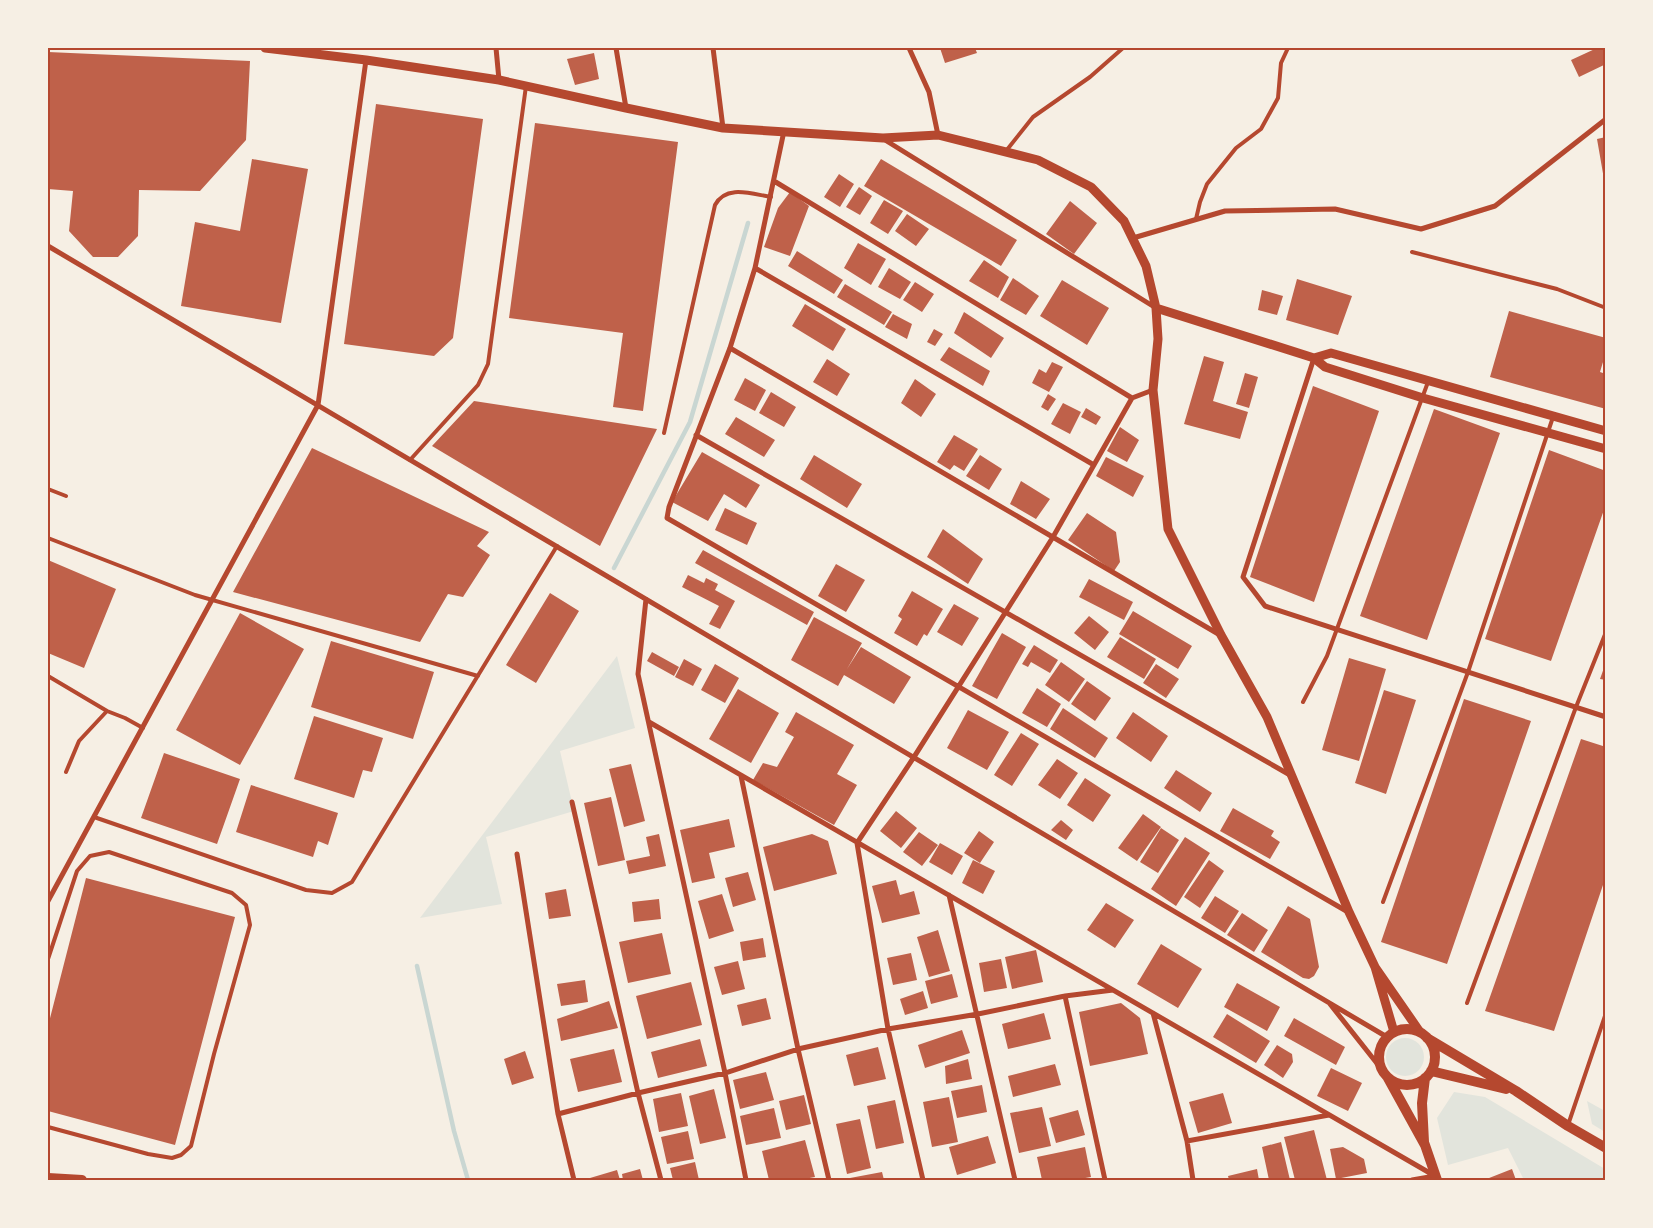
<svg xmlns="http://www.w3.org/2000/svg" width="1653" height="1228" font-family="Mulish,sans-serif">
<rect width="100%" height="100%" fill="#f6efe4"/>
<path fill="#e2e4dc" d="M617,656L635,728L560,751L574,811L486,837L502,904L420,918Z
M1386 1057a19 19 0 1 1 38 0a19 19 0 1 1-38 0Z
M1454,1092L1485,1097L1605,1169V1180H1524L1508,1148L1448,1165L1437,1118Z
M1587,1101L1605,1111V1132L1592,1124Z"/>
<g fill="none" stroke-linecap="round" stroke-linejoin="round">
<path stroke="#c9d6d2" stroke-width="4.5" d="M614,568L690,422L748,223
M417,966L454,1131L468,1180"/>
</g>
<path fill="#bf614a" d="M940,48H975L977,53L945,63Z
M1597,48H1606V64L1579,77L1571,60Z
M48,52L250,61L246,140L200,191L139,190L138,236L118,257H93L69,231L73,191L48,189Z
M594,53L599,79L575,85L567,59Z
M376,104L483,119L453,338L434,356L344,344Z
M535,123L678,142L643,411L613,407L623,333L509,318Z
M1606,137V185H1605L1597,139Z
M252,159L308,169L281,323L181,306L195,222L240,231Z
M881,159L1017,240L1001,266L864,186Z
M839,174L854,184L840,207L824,197Z
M859,187L872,196L860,215L846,207Z
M790,192L809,206L790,256L764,247L778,208Z
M884,200L903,211L888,234L870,223Z
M1070,201L1097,223L1074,254L1046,234Z
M907,214L929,229L916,246L895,231Z
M858,243L886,259L871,285L844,268Z
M797,251L843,280L834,294L788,266Z
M984,260L1009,277L998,298L969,281Z
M889,268L911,282L900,299L878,287Z
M1013,278L1039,296L1026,315L1000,300Z
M1297,279L1352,296L1338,335L1286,320Z
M1062,280L1109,308L1087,345L1040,316Z
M915,282L934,294L922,312L903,300Z
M845,284L892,312L884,325L837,297Z
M1262,290L1283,296L1277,315L1258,310Z
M805,304L846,329L833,351L792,326Z
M1509,311L1606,338V352L1600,372L1606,374V409L1490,377Z
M964,312L1004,338L991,358L954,333Z
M893,314L912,324L907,339L885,327Z
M934,329L943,334L935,346L927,342Z
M949,347L990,371L983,386L940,360Z
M1204,356L1224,362L1213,401L1248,412L1240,439L1184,424Z
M827,359L850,374L837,396L813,382Z
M1052,362L1063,367L1049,392L1032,383L1039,369L1046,373Z
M1245,373L1258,377L1249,408L1236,404Z
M745,378L766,390L755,411L734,400Z
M915,379L936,394L921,417L901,403Z
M1313,386L1379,411L1314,602L1250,577Z
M771,392L796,407L784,427L759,413Z
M1048,394L1056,399L1048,411L1041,407Z
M474,401L657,429L600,546L432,446Z
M1063,403L1081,412L1070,434L1051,424Z
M1086,408L1101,417L1096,425L1081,417Z
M1434,409L1500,433L1427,640L1360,616Z
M736,417L775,440L764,457L725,434Z
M1120,427L1139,440L1127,462L1107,451Z
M954,435L978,449L964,471L954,465L950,470L937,462Z
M312,448L489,532L477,546L490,555L463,597L448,594L420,642L233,592Z
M1549,450L1606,471V504L1551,661L1485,639Z
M702,452L760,485L746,508L724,494L708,521L672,502Z
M814,455L862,484L847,508L800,479Z
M980,455L1002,469L989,490L966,476Z
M1106,457L1144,476L1133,497L1096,476Z
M1021,481L1050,499L1036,519L1010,504Z
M725,508L757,523L747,545L715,530Z
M1087,513L1116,532L1120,562L1114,571L1068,540Z
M943,529L983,559L968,584L927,557Z
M703,550L814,612L807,625L695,563Z
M48,560L116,589L84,668L48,653Z
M836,564L865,580L846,612L818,596Z
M688,575L704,583L706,578L718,584L715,590L735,601L720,629L709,624L719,606L682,587Z
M1089,579L1133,602L1124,620L1079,597Z
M912,591L943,609L927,636L924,634L917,646L894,633L902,619L898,616Z
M550,593L579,611L536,683L506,665Z
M954,604L979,618L962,646L937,632Z
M1133,611L1192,646L1178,669L1119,634Z
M240,613L304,649L240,765L176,730Z
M1089,616L1109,632L1095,650L1074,633Z
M814,617L862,643L847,669L861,647L911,677L894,704L844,675L838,686L791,660Z
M1002,633L1026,647L997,699L972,686Z
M1120,637L1156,659L1144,679L1107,657Z
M331,641L434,672L413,739L311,707Z
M1034,645L1058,660L1050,673L1031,662L1028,667L1022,664Z
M652,652L679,667L674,676L647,661Z
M1349,658L1386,669L1359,761L1322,750Z
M684,659L702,669L693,686L675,677Z
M1061,662L1085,679L1069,702L1045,685Z
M715,664L739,678L725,703L701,690Z
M1156,664L1179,679L1166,698L1143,683Z
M1605,665H1606V680L1600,679Z
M1087,681L1111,698L1095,721L1071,704Z
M1037,688L1061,704L1047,727L1022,713Z
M738,689L779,713L751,763L709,739Z
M1384,690L1416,700L1386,794L1355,783Z
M1464,699L1531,721L1447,964L1381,942Z
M1063,708L1108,738L1095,758L1050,729Z
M968,710L1009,732L987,770L947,748Z
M796,712L854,745L837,774L857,785L834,825L753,780L763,763L777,767L794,737L785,732Z
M1133,712L1168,736L1151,762L1116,738Z
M314,716L383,738L372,772L363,770L354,798L294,779Z
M1021,733L1039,744L1012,786L994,775Z
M1581,739L1606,747V876L1554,1031L1485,1011Z
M164,753L240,779L217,844L141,818Z
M1057,759L1078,773L1060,799L1038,785Z
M631,764L645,821L624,827L609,769Z
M1176,770L1212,793L1200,812L1164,788Z
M1085,778L1111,795L1093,822L1067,805Z
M251,785L338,813L328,845L318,841L313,857L236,832Z
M611,797L625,860L598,866L584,803Z
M1233,808L1274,831L1271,836L1280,842L1270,859L1220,831Z
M896,811L917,828L901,848L880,831Z
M1143,814L1161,827L1137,861L1118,848Z
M729,819L735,847L709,853L715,878L692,883L680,830Z
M1061,820L1073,830L1066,840L1051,830Z
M1161,828L1179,840L1158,873L1140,862Z
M979,831L994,842L980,863L964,853Z
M919,832L938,845L922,866L903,852Z
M659,834L666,866L629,874L626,861L650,856L646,837Z
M812,834L828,841L837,874L774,891L763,847Z
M1185,837L1210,853L1176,906L1151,889Z
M940,843L963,856L952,875L929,862Z
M973,860L995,871L983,894L962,883Z
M1209,860L1224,871L1200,908L1184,897Z
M748,872L756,900L733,907L725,878Z
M86,878L235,917L175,1145L48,1111V1026Z
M896,880L900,895L914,891L920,914L882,923L872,886Z
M566,889L571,916L549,919L545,893Z
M722,894L734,931L709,939L698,901Z
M1215,896L1239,911L1225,933L1201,918Z
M659,899L661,919L634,922L632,902Z
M1106,903L1134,920L1115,948L1087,930Z
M1288,906L1310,919L1319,967L1314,976L1309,979L1303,978L1261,952Z
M1242,913L1268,930L1254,952L1227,935Z
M938,930L950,971L929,977L917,937Z
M662,933L671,974L628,983L619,942Z
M763,938L766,957L743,961L740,942Z
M1161,944L1202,969L1178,1008L1137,984Z
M1036,950L1043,982L1012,989L1005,957Z
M911,953L917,980L893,985L887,958Z
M1001,959L1007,988L984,992L979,963Z
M738,961L745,989L722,995L714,967Z
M952,974L958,997L931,1004L925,981Z
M585,980L588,1002L561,1006L557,984Z
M691,982L702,1025L647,1039L636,996Z
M1237,983L1280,1007L1267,1031L1224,1007Z
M923,991L928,1008L905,1015L900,999Z
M766,998L771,1019L742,1026L737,1005Z
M609,1001L618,1028L561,1041L557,1019Z
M1121,1003L1140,1018L1148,1054L1090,1066L1079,1012Z
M1044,1013L1051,1039L1008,1049L1002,1024Z
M1227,1014L1270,1041L1256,1063L1213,1037Z
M1294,1018L1345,1047L1336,1065L1284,1036Z
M962,1030L970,1053L925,1068L918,1045Z
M700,1039L707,1066L658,1078L651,1052Z
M1277,1045L1292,1054L1293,1062L1283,1078L1264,1065Z
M878,1047L886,1079L854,1086L846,1055Z
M614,1049L622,1082L578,1092L570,1059Z
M525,1051L534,1078L512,1085L504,1059Z
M968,1059L972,1079L946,1084L945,1066Z
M1055,1064L1061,1085L1013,1097L1008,1076Z
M1331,1068L1362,1083L1348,1111L1317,1096Z
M766,1072L774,1100L740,1109L733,1080Z
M982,1085L987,1112L957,1118L951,1091Z
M714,1089L726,1138L700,1144L689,1096Z
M681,1093L688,1126L659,1132L653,1099Z
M1223,1093L1232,1123L1198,1133L1189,1102Z
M804,1095L811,1124L786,1130L779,1101Z
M949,1097L958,1142L932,1147L923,1102Z
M895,1100L904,1143L876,1149L867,1106Z
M1042,1107L1051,1146L1019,1153L1010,1113Z
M774,1108L781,1138L746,1145L740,1116Z
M1078,1110L1085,1135L1056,1143L1049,1118Z
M860,1119L871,1168L847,1174L836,1124Z
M1314,1130L1327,1180H1295L1284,1137Z
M688,1131L694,1159L667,1164L661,1137Z
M988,1136L996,1163L957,1175L949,1147Z
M805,1140L815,1177L799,1180H769L762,1151Z
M1281,1142L1290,1180H1269L1262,1147Z
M1085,1147L1091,1177L1074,1180H1042L1037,1157Z
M1343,1147L1364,1159L1367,1173L1336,1179L1330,1149Z
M695,1162L699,1180H673L670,1168Z
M640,1169L643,1180H623L622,1174Z
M1257,1169L1259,1180H1229L1228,1176Z
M1512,1169L1516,1180H1484Z
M617,1170L620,1180H591L590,1178Z
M882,1172L884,1180H851L850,1178Z"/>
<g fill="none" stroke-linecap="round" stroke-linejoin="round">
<path stroke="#b5482f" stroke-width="4" d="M1006,151L1033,117L1090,77L1123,48
M1196,219L1200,202L1207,184L1236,148L1261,129L1278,98L1281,63L1288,48
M1412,252L1557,289L1606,308
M664,433L715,205C726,184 752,194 771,197
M410,460L478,385L488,364L526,86
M48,489L66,496
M48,538L195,595L478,676
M48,676L107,711L125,718L143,728
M1303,702L1327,656L1428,382
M66,772L79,741L107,711
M94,817L306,890L332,893L352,882L557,546
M1383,902L1468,672L1553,417
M48,959L77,871L90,856L109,852L232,893L246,905L250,925L214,1054L191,1146L181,1155L172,1158L148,1154L48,1127
M1467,1003L1576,707L1606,632
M1568,1125L1606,1013"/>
<path stroke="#b5482f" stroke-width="5" d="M496,48L499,80
M616,48L626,108
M713,48L723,128
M909,48L929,92L938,135
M784,131L755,268L730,348L669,507L667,518L1348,912
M885,140L1156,308
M774,181L1132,398
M1133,238L1225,211L1335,209L1421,229L1495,206L1606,119
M48,246L1387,1037
M755,268L1094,465
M730,348L1220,635
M1314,358L1243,577L1265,606L1606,717
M696,435L1290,775
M646,599L638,674L725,1073L746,1180
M649,722L1435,1176
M741,776L798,1049L829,1180
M572,802L638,1093L661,1180
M517,854L558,1114L574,1180
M949,895L1015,1180
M48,901L318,405L366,60
M1065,996L1105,1180
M1330,1004L1383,1071
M1153,1013L1187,1141L1193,1180
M558,1114L638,1093L725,1073L798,1049L888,1029L978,1014L1065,996L1113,990
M1187,1141L1329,1115
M923,1180L888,1029L857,843L914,757L1053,537L1132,398L1153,390
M1412,1180L1435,1176"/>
<path stroke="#b5482f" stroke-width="9" d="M265,48L366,60L499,80L626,108L723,128L883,138L938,135L1038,160L1091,187L1124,221L1146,266L1156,308L1158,339L1153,390L1168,529L1221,635L1267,717L1349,912L1375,967
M1156,308L1314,358L1325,367L1423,398L1606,449
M1314,358L1331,353L1606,431
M1394,1032L1375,967L1420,1032"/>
<path stroke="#b5482f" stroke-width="10" d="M1379 1057a28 28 0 1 1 56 0a28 28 0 1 1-56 0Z
M1427,1038L1516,1091L1568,1126L1606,1148
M1431,1071L1506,1089
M1388,1078L1425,1145L1437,1180
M1424,1142L1422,1103L1425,1078
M48,1178L82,1180"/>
</g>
<rect width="1653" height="1228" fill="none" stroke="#f6efe4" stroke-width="98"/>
<rect x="49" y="49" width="1555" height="1130" fill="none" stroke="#b5482f" stroke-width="2"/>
</svg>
